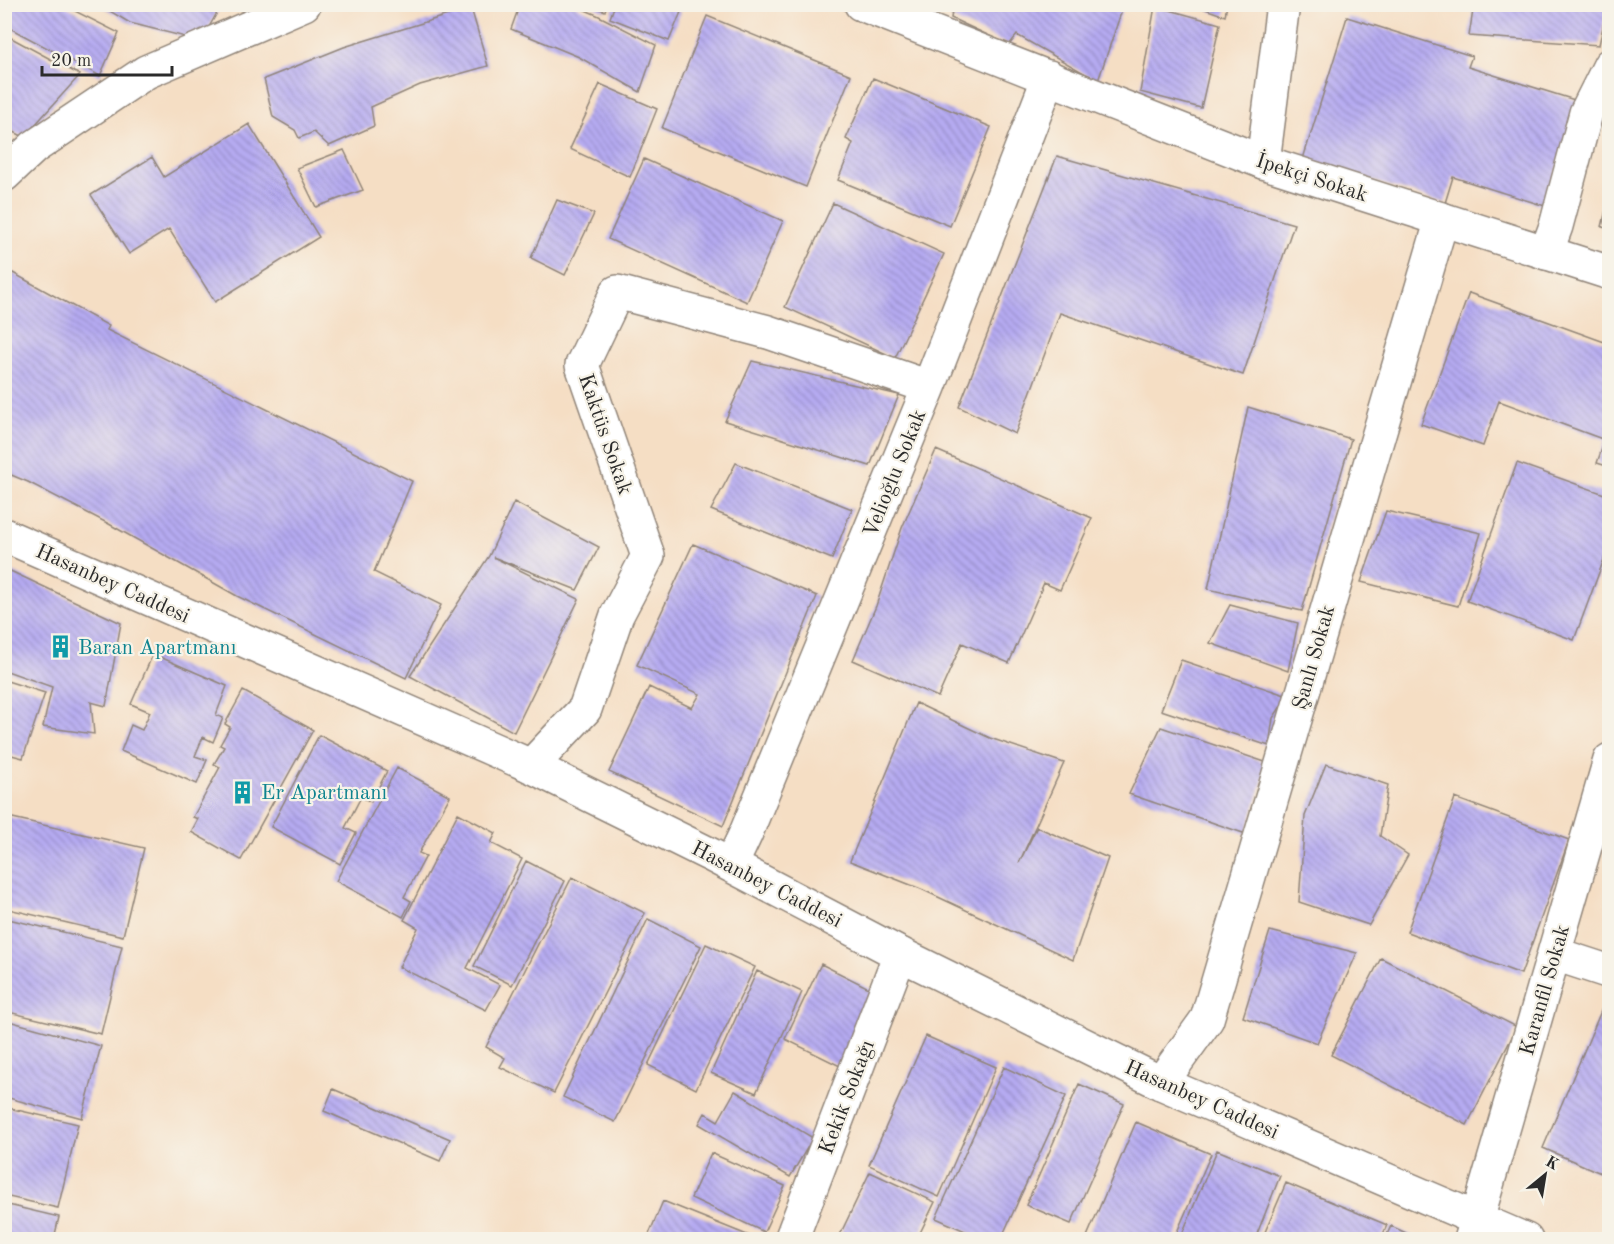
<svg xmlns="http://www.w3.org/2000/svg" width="1614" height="1244" font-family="'Old Standard TT',serif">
<defs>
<pattern id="building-back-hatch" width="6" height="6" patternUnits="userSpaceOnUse" patternTransform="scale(1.5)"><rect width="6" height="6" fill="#b6abf2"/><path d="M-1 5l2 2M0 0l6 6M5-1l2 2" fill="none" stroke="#948bc4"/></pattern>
</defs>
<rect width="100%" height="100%" fill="#f7f3e8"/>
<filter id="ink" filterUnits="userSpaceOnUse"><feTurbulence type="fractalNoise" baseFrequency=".0167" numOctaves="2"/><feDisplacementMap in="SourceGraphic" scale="12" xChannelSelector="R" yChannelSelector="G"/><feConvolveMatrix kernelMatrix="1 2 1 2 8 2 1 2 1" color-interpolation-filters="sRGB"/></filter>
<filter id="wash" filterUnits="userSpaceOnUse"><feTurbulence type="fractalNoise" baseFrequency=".008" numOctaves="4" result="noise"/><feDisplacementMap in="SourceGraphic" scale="24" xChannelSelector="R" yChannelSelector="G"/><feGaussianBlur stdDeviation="1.35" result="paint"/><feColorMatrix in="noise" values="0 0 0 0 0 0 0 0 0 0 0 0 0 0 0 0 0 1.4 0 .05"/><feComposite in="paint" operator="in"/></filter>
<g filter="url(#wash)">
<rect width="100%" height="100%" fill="#f5dec4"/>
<g id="blocks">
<path fill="url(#building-back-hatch)" d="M4,4H61L119,33L100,76L4,25Z
M98,4H222L201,41L130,23Z
M520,4H571L597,15L656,45L640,92L579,57L511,29Z
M588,4H607L605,11Z
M615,4H662L681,12L669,41L610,18Z
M953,4H1124L1098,81L1017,35L1009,45L951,18Z
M1191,4H1227L1225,16Z
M1417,4H1438L1437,10Z
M1474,4H1608L1599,45L1469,36Z
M1155,6L1220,24L1201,108L1140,92Z
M471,8L488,66L420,85L371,107L374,126L329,146L314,132L299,138L295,130L273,117L264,79L344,47Z
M707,16L851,75L806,187L662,128Z
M1347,17L1472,56L1468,67L1578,101L1545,206L1453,177L1445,203L1303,159Z
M4,34L80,75L24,137L4,127Z
M873,78L991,127L950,226L838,180L853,143L846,139Z
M600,84L657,109L630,177L570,149Z
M249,124L319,237L215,302L169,229L129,254L91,195L152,157L164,177Z
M344,150L363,190L316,207L297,168Z
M1057,156L1294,224L1243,375L1060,313L1015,434L959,407Z
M644,159L783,221L747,302L608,239Z
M1609,197H1610V229L1602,227Z
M557,200L594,214L565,275L531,258Z
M833,203L944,254L895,358L785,307Z
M13,273L109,326L107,330L412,481L374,572L441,605L406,678L237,596L109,524L28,482L4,472V279Z
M1469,293L1610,344V467L1597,463L1605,440L1499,401L1483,446L1421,424Z
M752,361L899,395L870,466L725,421Z
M1248,407L1351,439L1302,611L1208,589Z
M936,450L1092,518L1060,590L1044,583L1009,663L962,643L938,697L853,660L876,606L902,528Z
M736,463L852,509L832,559L711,510Z
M1517,463L1610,496V543L1574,640L1467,601Z
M514,502L599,547L577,590L493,557L579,599L514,732L410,676L489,556Z
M1386,511L1481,533L1458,606L1361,582Z
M693,544L817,596L723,826L609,772L649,687L692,708L700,694L637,665Z
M4,568L121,623L106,706L91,702L94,734L43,727L52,687L4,670Z
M1230,605L1298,623L1288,671L1210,643Z
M153,654L227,686L216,715L223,718L213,742L203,737L195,756L207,760L197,784L121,751L131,725L142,730L150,712L131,704Z
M1181,660L1288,696L1273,718L1269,746L1161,710Z
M4,680L45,693L23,758L4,753Z
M243,691L313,730L241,860L191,832L198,819L193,817L220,767L214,764L224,747L220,745L230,727L225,724Z
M916,703L990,738L1064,763L1019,863L1037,827L1108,858L1073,960L921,889L850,861Z
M1161,727L1268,763L1246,834L1129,794Z
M319,735L387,771L371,802L361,797L345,828L356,833L340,864L271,827Z
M1326,764L1388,785L1380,836L1408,855L1369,925L1299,902L1305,816Z
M397,768L450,796L419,853L426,856L404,897L411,901L403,917L336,881Z
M1455,798L1569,840L1521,974L1407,932Z
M458,813L496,833L491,843L522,859L467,968L500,985L486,1010L399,967L418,928L404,920Z
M4,816L144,848L123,936L4,908Z
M526,861L565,881L512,985L474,966Z
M572,877L645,913L554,1093L500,1067L505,1058L486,1047Z
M4,918L122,946L101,1034L4,1011Z
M648,919L701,946L615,1122L563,1097Z
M1270,931L1357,953L1317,1043L1243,1017Z
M706,944L755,967L696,1089L648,1065Z
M1381,958L1517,1027L1467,1125L1331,1055Z
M821,964L881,994L844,1068L785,1039Z
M757,971L802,992L756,1093L711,1073Z
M1604,1004L1610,1007V1177L1543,1148Z
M5,1020L101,1046L82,1118L5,1097Z
M926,1036L996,1067L939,1197L869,1165Z
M1004,1067L1066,1096L1001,1239H983L936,1218Z
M1079,1084L1124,1104L1071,1224L1026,1205Z
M333,1089L450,1139L440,1161L324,1111Z
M735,1091L813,1138L790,1177L699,1124L705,1113L718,1121Z
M4,1107L78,1124L58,1208L4,1196Z
M1136,1122L1211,1154L1174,1239H1086Z
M1217,1150L1280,1176L1255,1239H1180Z
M711,1153L785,1186L764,1232L691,1198Z
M870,1172L935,1202L917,1239H838Z
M1286,1183L1387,1225L1381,1239H1262Z
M663,1201L757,1239H647Z
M4,1204L59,1217L54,1239H4Z
M1391,1226L1419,1239H1385Z"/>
</g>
</g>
<g filter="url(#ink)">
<use href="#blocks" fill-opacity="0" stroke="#908478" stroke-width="1.5"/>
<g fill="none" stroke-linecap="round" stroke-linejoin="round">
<defs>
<path id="minor" d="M1263,162L1283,4
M4,175L34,147L146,72L304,4
M1546,253L1556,226L1586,113L1610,65
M531,766L585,709L617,615L648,556L582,365L617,292L768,332L929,387
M731,865L746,833L929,387L1049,77
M1555,954L1610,972
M1161,1083L1207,1019L1442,219
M791,1240L900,954
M1471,1240L1610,760"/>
<path id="major" d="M861,4L1263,162L1610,273
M4,535L531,766L711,855L900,954L1161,1083L1526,1240"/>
</defs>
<use href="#minor" stroke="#908478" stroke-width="36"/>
<use href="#major" stroke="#908478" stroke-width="36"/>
<use href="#minor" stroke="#fff" stroke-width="33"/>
<use href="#major" stroke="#fff" stroke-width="33"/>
</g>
</g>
<defs>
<symbol id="building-bare" viewBox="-9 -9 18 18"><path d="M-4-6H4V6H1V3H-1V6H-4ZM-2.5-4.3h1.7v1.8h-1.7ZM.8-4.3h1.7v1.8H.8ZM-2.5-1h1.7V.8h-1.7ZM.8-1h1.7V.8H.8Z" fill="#0f9aa8" stroke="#f7f3e8" stroke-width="2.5" paint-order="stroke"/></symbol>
</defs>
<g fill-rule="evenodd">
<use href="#building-bare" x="44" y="630" width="33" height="33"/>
<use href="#building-bare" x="226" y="776" width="33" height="33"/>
</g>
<g text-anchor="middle" stroke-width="4.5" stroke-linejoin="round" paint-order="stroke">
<g font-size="21" fill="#2b2b2b" stroke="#f7f3e8">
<text transform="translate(1312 177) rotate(18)" y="7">İpekçi Sokak</text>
<text transform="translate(606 434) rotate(71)" y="7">Kaktüs Sokak</text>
<text transform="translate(894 473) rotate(-68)" y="7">Velioğlu Sokak</text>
<text transform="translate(113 583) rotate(24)" y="7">Hasanbey Caddesi</text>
<text transform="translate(1313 657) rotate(-74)" y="7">Şanlı Sokak</text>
<text transform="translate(767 884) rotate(27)" y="7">Hasanbey Caddesi</text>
<text transform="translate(1544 990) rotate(-74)" y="7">Karanfil Sokak</text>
<text transform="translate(846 1097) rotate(-69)" y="7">Kekik Sokağı</text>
<text transform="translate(1202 1099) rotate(24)" y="7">Hasanbey Caddesi</text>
</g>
<g font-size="21" fill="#0d838f" stroke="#f7f3e8" text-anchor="start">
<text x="78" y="654">Baran Apartmanı</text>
<text x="261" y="799">Er Apartmanı</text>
</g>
</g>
<rect width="1614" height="1244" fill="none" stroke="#f7f3e8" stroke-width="24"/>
<g transform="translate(1545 1175) rotate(30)" stroke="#f7f3e8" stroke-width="4.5" paint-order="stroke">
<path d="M0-4.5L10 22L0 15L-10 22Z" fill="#2b2b2b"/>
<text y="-9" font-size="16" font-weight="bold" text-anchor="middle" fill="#2b2b2b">K</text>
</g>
<path d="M42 66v9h130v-9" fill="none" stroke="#2b2b2b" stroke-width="3"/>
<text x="51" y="66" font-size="18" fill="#2b2b2b" stroke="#f7f3e8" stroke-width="4.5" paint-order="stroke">20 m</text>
</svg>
